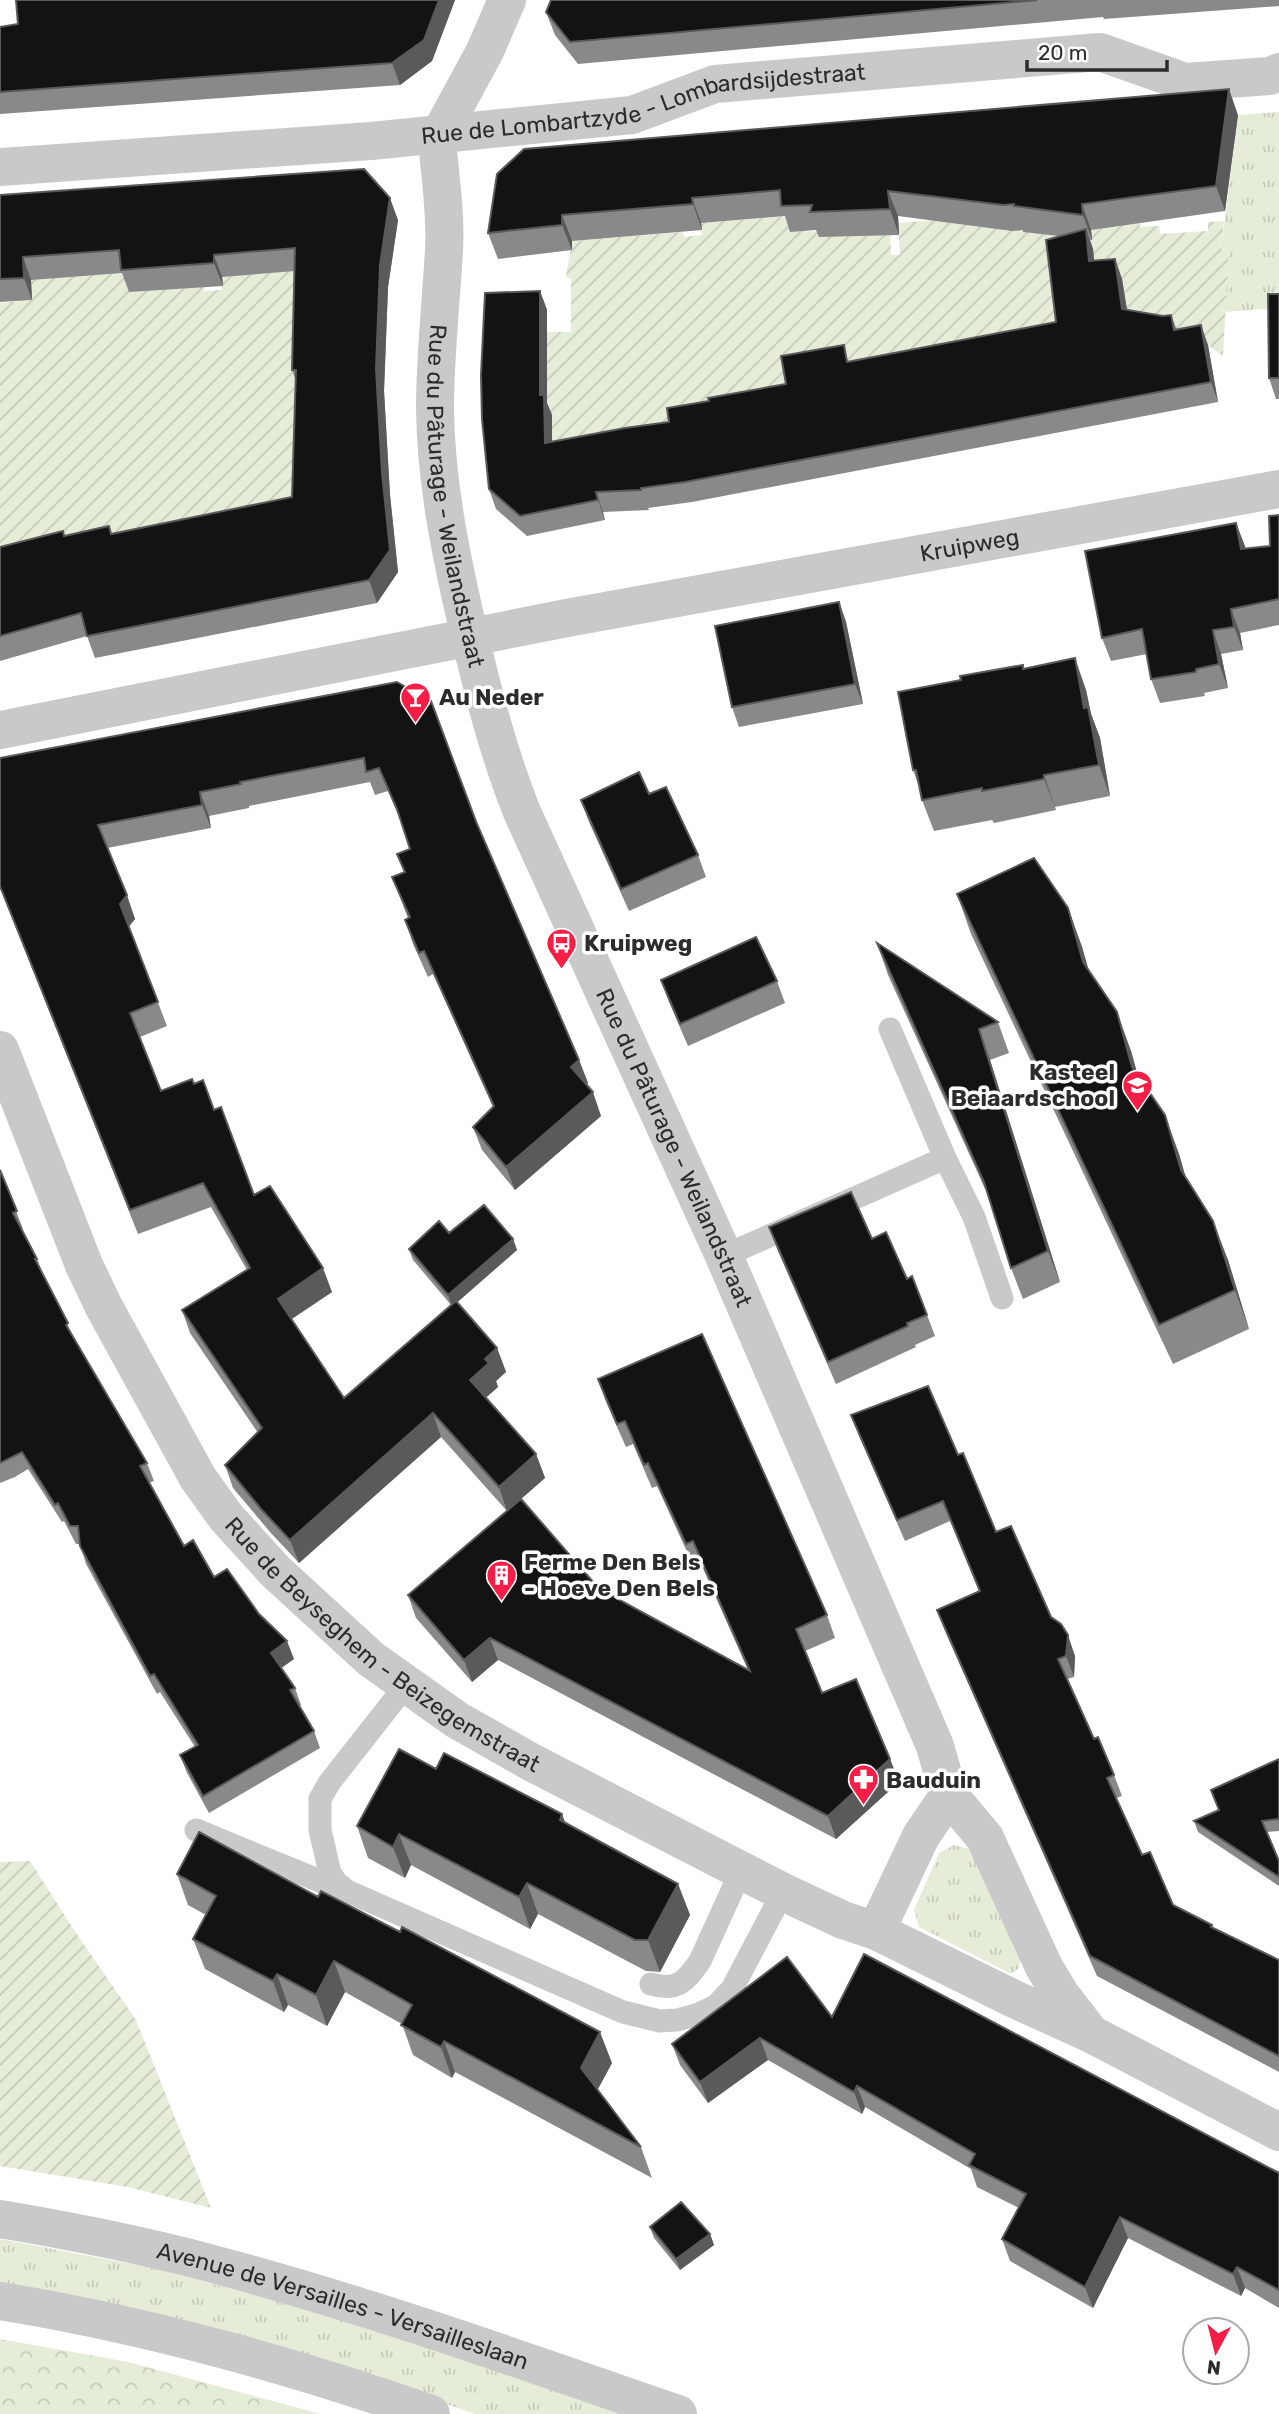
<svg xmlns="http://www.w3.org/2000/svg" width="1279" height="2414" font-family="Rubik,sans-serif">
<defs>
<pattern id="grass-tufts" width="24" height="20" patternUnits="userSpaceOnUse" patternTransform="scale(1.75)"><rect width="24" height="20" fill="#e5ecd8"/><path d="M3 7l-1-3M5 7V3M7 7l1-3M15 17l-1-3M17 17v-4M19 17l1-3" fill="none" stroke="#c5cbba"/></pattern>
<pattern id="forest-crowns" width="20" height="18" patternUnits="userSpaceOnUse" patternTransform="scale(1.75)"><rect width="20" height="18" fill="#e5ecd8"/><path d="M2 6a3 3 0 1 1 6 0M12 15a3 3 0 1 1 6 0" fill="none" stroke="#c5cbba"/></pattern>
<pattern id="garden-furrows" width="10" height="10" patternUnits="userSpaceOnUse" patternTransform="scale(1.75)"><rect width="10" height="10" fill="#e5ecd8"/><path d="M-1 1l2-2M0 10L10 0M9 11l2-2" fill="none" stroke="#c5cbba"/></pattern>
</defs>
<rect width="100%" height="100%" fill="#fff"/>
<path fill="url(#grass-tufts)" d="M1279,112V308L1224,312L1229,249L1221,250L1238,115Z
M954,1845L973,1850L1021,1958L1019,1968L1011,1974L919,1927L914,1910L939,1853Z
M0,2239L153,2268L327,2314L627,2414H475L382,2382L0,2288Z"/>
<path fill="url(#forest-crowns)" d="M0,2339L128,2362L321,2414H0Z"/>
<path fill="url(#garden-furrows)" d="M1139,214L1140,227L1159,226L1160,234L1208,231V222L1224,221L1221,249H1229L1223,356L1208,345L794,405L552,463L545,415L547,332H571V278L566,277L572,241L682,232L684,237L702,235L701,223L789,216L791,231L890,232L891,255H900L898,223L1003,215L1004,231Z
M334,257L301,499L0,572V303L32,300L31,279L127,272L203,277L204,291L222,290V275Z
M30,1861L76,1933L136,2020L211,2208L128,2187L0,2166V1862Z"/>
<g fill="none" stroke-linecap="round" stroke-linejoin="round">
<path stroke="#c9c9c9" stroke-width="23" d="M890,1029L945,1158L974,1217L1002,1298
M724,1256L945,1158
M406,1685L329,1783L320,1799V1830L330,1873L337,1883L347,1891L623,2012L660,2021L677,2020L699,2014L716,2006L732,1989L783,1892
M196,1830L342,1890
M651,1984C677,1992 686,1981 700,1961L741,1871"/>
<g stroke="#c9c9c9" stroke-width="38">
<path id="s1" d="M0,167L371,141L632,115L715,84L1100,52L1185,82L1270,76L1279,72"/>
<path id="s2" d="M0,730L567,618L1279,489"/>
<path id="s3" d="M0,1050L84,1265L104,1307L198,1478L226,1517L275,1571L371,1659L457,1720L531,1762L783,1892L843,1920L876,1931"/>
</g>
<g stroke="#c9c9c9" stroke-width="38">
<path id="s4" d="M507,0L485,51L440,134L438,150C441,183 446,217 444,250C441,303 435,356 435,409C436,484 451,556 468,629C483,692 498,752 522,812L724,1256L935,1746L949,1795L985,1838L1044,1967L1061,1995L1091,2034"/>
<path d="M949,1795L921,1836L876,1931L1012,1998L1091,2034L1279,2132"/>
<path id="s5" d="M0,2219C71,2231 143,2245 213,2264C371,2306 524,2361 678,2414"/>
<path d="M0,2301C147,2325 291,2365 431,2414"/>
</g>
</g>
<path fill="#898989" d="M16,0H455L432,61L400,85L0,114V27L18,24Z
M551,0H1279V6L1104,19L1103,17L578,64L555,35L546,12Z
M1238,115L1225,211L1091,230L1092,240H1090L1093,249L1094,261L1115,259L1122,279L1127,310L1163,316L1171,315L1177,330L1208,345L1218,402L692,502L648,508L649,510L603,512L605,520L527,536L496,509L489,489L540,291L547,310V403L552,415V442L669,422L709,401L786,384L850,361L1056,322L1059,236L1023,232V230L1012,231L898,216L899,235L819,237L816,230L790,232L785,216L701,223L702,230L572,241V250L498,259L488,233L497,174Z
M0,195L398,220L388,287L384,391L390,495L398,572L377,603L95,658L87,636L0,661V547L65,535L112,534L292,497L296,381L292,370L295,271L222,277L223,286L129,292L122,273L31,280L32,300L0,302Z
M1279,294V399H1276L1269,378Z
M1279,515V625L1240,633L1243,650L1221,654L1228,688L1204,693L1205,696L1160,703L1151,679L1147,654L1111,661L1102,638L1236,523L1245,548L1270,546Z
M839,602L846,622L863,704L739,727L732,707Z
M1024,668L1086,690L1091,714L1100,738L1110,796L1055,807L1056,810L994,823L992,820L934,831L922,800L920,789L913,770Z
M397,682L477,824L579,1060L588,1083L587,1085L601,1116L515,1190L482,1150L473,1127L493,1107L433,974L428,977L413,944L405,920L408,918L392,877L404,872L397,854L410,849L402,824L388,791L375,795L370,782L249,806V808L209,816L211,828L107,848L135,919L129,927L167,1026L140,1037L161,1091L194,1084L214,1110L254,1195L332,1292L292,1319L344,1398L451,1305L413,1260L409,1249L449,1233L513,1239L517,1250L457,1302L497,1348L506,1372L496,1381L498,1387L486,1397L536,1454L545,1478L521,1499L595,1584L596,1588L748,1670L701,1564L694,1567L657,1486L652,1488L633,1444L626,1447L606,1402L598,1379L827,1615L835,1638L805,1651L822,1693L890,1759L899,1782L836,1839L498,1660L472,1682L416,1618L408,1595L507,1511L441,1437L299,1563L270,1532L233,1488L225,1465L258,1433L190,1333L182,1310L247,1270L211,1207L138,1234L0,888V758Z
M649,794L698,855L706,877L629,911L589,822L581,800Z
M957,894L1068,908L1082,947L1088,970L1131,1051L1138,1076L1179,1154L1186,1179L1228,1260L1249,1329L1173,1364L971,934Z
M877,943L998,1022L1009,1053L990,1060L1060,1282L1023,1299L1011,1268L991,1202L888,975Z
M661,980L777,981L785,1003L688,1046L669,1002Z
M0,1170L23,1229L22,1230L37,1259L43,1275L72,1334L147,1463L154,1481L149,1483L184,1546L214,1577L259,1614L294,1659L281,1668L295,1688L301,1705L299,1706L314,1731L320,1748L209,1813L187,1773L180,1755L195,1747L160,1692L157,1694L86,1564L80,1544H76L64,1521L62,1522L28,1469L15,1477L0,1483Z
M769,1227L872,1239L907,1279L927,1315L935,1336L915,1345L916,1347L836,1384L777,1249Z
M851,1415L958,1455L996,1532L1075,1656L1074,1677L1067,1679L1094,1739L1114,1775L1122,1796L1116,1798L1142,1855L1173,1905L1212,1925L1213,1928L1279,1960V2072L1097,1976L945,1631L937,1610L979,1591L950,1521L905,1541L859,1436Z
M1279,1759V1831L1267,1832L1279,1861V1886L1198,1832L1194,1821L1219,1810L1211,1790Z
M436,1769L566,1823L678,1884L690,1915L660,1972L646,1971L538,1914L530,1929L411,1865L405,1878L368,1858L357,1826Z
M177,1874L612,2063L598,2089L641,2147L652,2178L455,2072L452,2078L413,2055L402,2024L345,1992L327,2026L288,2005L284,2012L205,1969L193,1939L206,1915L188,1905Z
M832,2017L1279,2173V2308L1245,2288L1241,2296L1128,2238L1093,2308L1010,2261L1002,2239L1019,2208L977,2187L971,2169L865,2107L862,2114L768,2060L708,2103L680,2065L672,2044Z
M650,2227L710,2234L714,2245L680,2270L654,2238Z"/>
<path fill="#5a5a5a" d="M439,0H455L432,61L400,85L392,63Z
M1229,89L1238,115L1225,211L1216,186Z
M888,191L898,216L899,235L890,209Z
M390,198L398,220L388,287L384,391L390,495L398,572L377,603L369,580L382,473L376,369L380,265Z
M692,198L701,223L702,230L693,204Z
M1082,204L1091,230L1092,240L1083,215Z
M562,215L572,241V250L562,225Z
M1086,229L1093,249L1096,281L1089,261Z
M214,255L222,277L223,286L214,263Z
M23,257L31,280L32,300L24,278Z
M1115,259L1122,279L1130,329L1122,309Z
M540,291L547,310V403L552,415V463L545,443L540,395Z
M1201,325L1208,345L1218,402L1211,382Z
M596,492L603,512L605,520L598,500Z
M1236,523L1245,546L1249,572L1241,549Z
M839,602L846,622L863,704L855,684Z
M1231,609L1240,633L1243,650L1234,627Z
M1213,630L1221,654L1228,688L1219,664Z
M1075,658L1086,690L1091,714L1100,738L1110,796L1099,765L1084,708Z
M1044,775L1055,807L1056,810L1044,779Z
M200,792L209,816L211,828L202,805Z
M127,895L135,919L128,927L120,904Z
M1068,908L1082,947L1098,1002L1083,962Z
M1117,1012L1131,1051L1146,1106L1132,1067Z
M979,1029L990,1060L1060,1282L1048,1251Z
M579,1060L588,1083L580,1091L571,1067Z
M593,1092L601,1116L515,1190L506,1167Z
M1165,1115L1179,1154L1195,1210L1181,1170Z
M1213,1221L1228,1260L1249,1329L1235,1290Z
M513,1239L517,1250L452,1307L448,1295Z
M323,1268L332,1292L287,1322L278,1299Z
M497,1348L506,1372L496,1381L498,1387L479,1404L470,1380L485,1359Z
M433,1413L441,1437L299,1563L290,1540Z
M536,1454L545,1478L507,1511L499,1487Z
M1068,1635L1075,1656L1074,1677L1066,1656Z
M490,1638L498,1660L472,1682L464,1660Z
M287,1641L294,1659L277,1671L271,1653Z
M890,1759L899,1782L836,1839L828,1816Z
M562,1814L574,1845L560,1820Z
M399,1834L411,1865L405,1878L393,1847Z
M527,1883L538,1914L530,1929L519,1897Z
M678,1884L690,1915L660,1972L648,1940Z
M334,1961L345,1992L327,2026L316,1995Z
M277,1974L288,2005L284,2012L273,1981Z
M600,2032L612,2063L593,2098L581,2068Z
M760,2038L768,2060L708,2103L700,2082Z
M444,2041L455,2072L452,2078L441,2047Z
M857,2086L865,2107L862,2114L854,2092Z
M1120,2217L1128,2238L1093,2308L1085,2287Z
M710,2234L714,2245L680,2270L676,2259Z
M1237,2267L1245,2288L1241,2296L1233,2274Z"/>
<path fill="#131313" stroke="#5a5a5a" stroke-width="2" d="M16,0H439L424,40L392,63L0,92V27L18,24Z
M551,0H1037L570,42L546,12Z
M1229,89L1216,186L1082,204L1083,215L1014,206V204L1003,205L888,191L890,209L810,212L812,205L781,206L780,190L692,198L693,204L562,215V225L488,233L497,174L524,149Z
M364,169L390,198L380,265L376,369L382,473L390,550L369,580L87,636L81,613L0,636V547L63,531L64,536L109,526L111,534L292,497L296,370H292L295,248L214,255V263L121,270L119,250L23,257L24,278L0,279V195Z
M1086,229L1089,261L1115,259L1122,309L1163,316L1171,315L1174,330L1201,325L1211,382L685,482L641,488V490L596,492L598,500L520,516L489,489L482,419L481,375L485,293L540,291V395H544L545,443L625,428L669,422L667,408L709,401L708,398L786,384L781,356L844,345L847,362L1056,322L1046,240Z
M1268,294H1279V378H1269Z
M1279,515V599L1231,609L1234,627L1213,630L1219,664L1196,669V672L1151,679L1142,629L1102,638L1085,551L1236,523L1241,549L1270,546L1269,516Z
M839,602L855,684L732,707L715,626Z
M1075,658L1084,708L1088,707L1099,765L1044,775V779L982,791V788L922,800L916,770H913L898,692L961,680L960,676L1023,665V669Z
M397,682L431,701L477,824L579,1060L571,1067L593,1092L506,1167L473,1127L494,1106L424,951L419,953L405,920L410,917L392,877L405,872L397,854L410,849L397,809L379,768L366,772L364,758L240,782L241,784L200,792L202,805L98,825L127,895L120,904L158,1002L130,1013L161,1091L192,1079L194,1084L203,1080L214,1110L221,1107L254,1195L270,1186L323,1268L278,1299L344,1398L456,1301L497,1348L485,1359L489,1363L470,1380L536,1454L499,1487L433,1413L290,1540L261,1509L225,1465L262,1428L182,1310L250,1268L203,1183L130,1210L0,886V758Z
M639,772L649,794L666,787L698,855L621,889L581,800Z
M1034,858L1068,908L1083,962L1117,1012L1132,1067L1165,1115L1181,1170L1213,1221L1235,1290L1159,1325L957,894Z
M756,937L777,981L680,1024L661,980Z
M877,943L998,1022L979,1029L1048,1251L1011,1268L984,1182Z
M0,1170L17,1211L13,1213L37,1259H35L68,1323L66,1325L147,1463L140,1466L184,1546L193,1540L214,1577L227,1569L259,1614L287,1641L271,1653L295,1688L290,1690L314,1731L203,1796L180,1755L198,1745L154,1674L150,1676L80,1546L78,1526H70L58,1503L55,1505L22,1452L0,1463Z
M851,1192L872,1239L886,1232L907,1279L912,1276L927,1315L907,1323L908,1326L828,1362L769,1227Z
M484,1205L513,1239L448,1295L409,1249L439,1221L449,1233Z
M702,1334L827,1615L796,1629L822,1693L856,1679L890,1759L828,1816L490,1638L464,1660L408,1595L521,1499L595,1584L592,1585L750,1671L693,1541L686,1544L648,1463L644,1465L625,1421L617,1424L598,1379Z
M928,1386L958,1455L963,1453L996,1532L1011,1526L1051,1617L1061,1624L1068,1635L1066,1656L1058,1659L1094,1739L1098,1737L1114,1775L1107,1778L1142,1855L1150,1852L1173,1905L1212,1925L1211,1927L1279,1960V2056L1090,1956L937,1610L980,1591L943,1501L897,1520L851,1415Z
M399,1749L436,1769L444,1753L562,1814L560,1820L678,1884L648,1940H635L527,1883L519,1897L399,1834L393,1847L357,1826Z
M1279,1759V1819L1262,1821L1279,1861V1877L1194,1821L1219,1810L1211,1790Z
M199,1832L318,1897L321,1891L400,1932L402,1927L600,2032L581,2068L641,2147L444,2041L441,2047L401,2025L412,2005L334,1961L316,1995L277,1974L273,1981L193,1939L216,1896L177,1874Z
M864,1954L1279,2173V2290L1237,2267L1233,2274L1120,2217L1085,2287L1002,2239L1026,2194L969,2165L975,2154L857,2086L854,2092L760,2038L700,2082L672,2044L787,1957L832,2017Z
M681,2202L710,2234L676,2259L650,2227Z"/>
<defs>
<symbol id="bar-pin" viewBox="-11 -11 22 30"><path d="M0 17L-7.5 6A9.5 9.5 0 1 1 7.5 6Z" fill="#f41e46" stroke="#fff"/><path d="M-6-5H6L.8 .8V4.5H3.5V6h-7V4.5H-.8V.8Z" fill="#fff"/></symbol>
<symbol id="bus-pin" viewBox="-11 -11 22 30"><path d="M0 17L-7.5 6A9.5 9.5 0 1 1 7.5 6Z" fill="#f41e46" stroke="#fff"/><path d="M-5-6H5V4H4V6H2V4H-2V6H-4V4H-5ZM-3.5-4V0h7V-4ZM-3.5 1.2v1.5H-2V1.2ZM2 1.2v1.5H3.5V1.2Z" fill="#fff"/></symbol>
<symbol id="school-pin" viewBox="-11 -11 22 30"><path d="M0 17L-7.5 6A9.5 9.5 0 1 1 7.5 6Z" fill="#f41e46" stroke="#fff"/><path d="M0-5L7-2L0 1L-7-2ZM-4 1L0 2.5L4 1V4Q0 6-4 4Z" fill="#fff"/></symbol>
<symbol id="building-pin" viewBox="-11 -11 22 30"><path d="M0 17L-7.5 6A9.5 9.5 0 1 1 7.5 6Z" fill="#f41e46" stroke="#fff"/><path d="M-4-6H4V6H1V3H-1V6H-4ZM-2.5-4.3h1.7v1.8h-1.7ZM.8-4.3h1.7v1.8H.8ZM-2.5-1h1.7V.8h-1.7ZM.8-1h1.7V.8H.8Z" fill="#fff"/></symbol>
<symbol id="pharmacy-pin" viewBox="-11 -11 22 30"><path d="M0 17L-7.5 6A9.5 9.5 0 1 1 7.5 6Z" fill="#f41e46" stroke="#fff"/><path d="M-2-6h4v4h4v4h-4v4h-4v-4h-4v-4h4Z" fill="#fff"/></symbol>
</defs>
<g fill-rule="evenodd">
<use href="#bar-pin" x="398" y="680" width="35" height="47"/>
<use href="#bus-pin" x="544" y="926" width="35" height="47"/>
<use href="#school-pin" x="1120" y="1068" width="35" height="47"/>
<use href="#building-pin" x="484" y="1558" width="35" height="47"/>
<use href="#pharmacy-pin" x="846" y="1762" width="35" height="47"/>
</g>
<g text-anchor="middle" stroke-width="7" stroke-linejoin="round" paint-order="stroke">
<g font-size="23" fill="#2c2c2c" stroke="#fff">
<text dy="8" stroke="none"><textPath href="#s1" startOffset="648">Rue de Lombartzyde - Lombardsijdestraat</textPath></text>
<text dy="8" stroke="none"><textPath href="#s4" startOffset="514">Rue du Pâturage - Weilandstraat</textPath></text>
<text dy="8" stroke="none"><textPath href="#s2" startOffset="987">Kruipweg</textPath></text>
<text dy="8" stroke="none"><textPath href="#s4" startOffset="1208">Rue du Pâturage - Weilandstraat</textPath></text>
<text dy="8" stroke="none"><textPath href="#s3" startOffset="724">Rue de Beyseghem - Beizegemstraat</textPath></text>
<text dy="8" stroke="none"><textPath href="#s5" startOffset="354">Avenue de Versailles - Versailleslaan</textPath></text>
</g>
<g font-size="23" font-weight="bold" fill="#2c2c2c" stroke="#fff" text-anchor="start">
<text x="439" y="705">Au Neder</text>
<text x="584" y="951">Kruipweg</text>
<text x="1115" y="1080" text-anchor="end">Kasteel<tspan x="1115" dy="26">Beiaardschool</tspan></text>
<text x="524" y="1570">Ferme Den Bels<tspan x="524" dy="26">- Hoeve Den Bels</tspan></text>
<text x="886" y="1788">Bauduin</text>
</g>
</g>
<g transform="translate(1216 2351) rotate(187)"><circle r="33" fill="#ffffff" stroke="#ababab" stroke-width="2"/>
<path d="M0-5L12 26L0 18L-12 26Z" fill="#f41e46"/>
<text y="-10" font-size="19" font-weight="bold" text-anchor="middle" fill="#2c2c2c">N</text>
</g>
<path d="M1027 60v10h140v-10" fill="none" stroke="#2c2c2c" stroke-width="3.5"/>
<text x="1038" y="60" font-size="21" fill="#2c2c2c" stroke="#ffffff" stroke-width="5" paint-order="stroke">20 m</text>
</svg>
